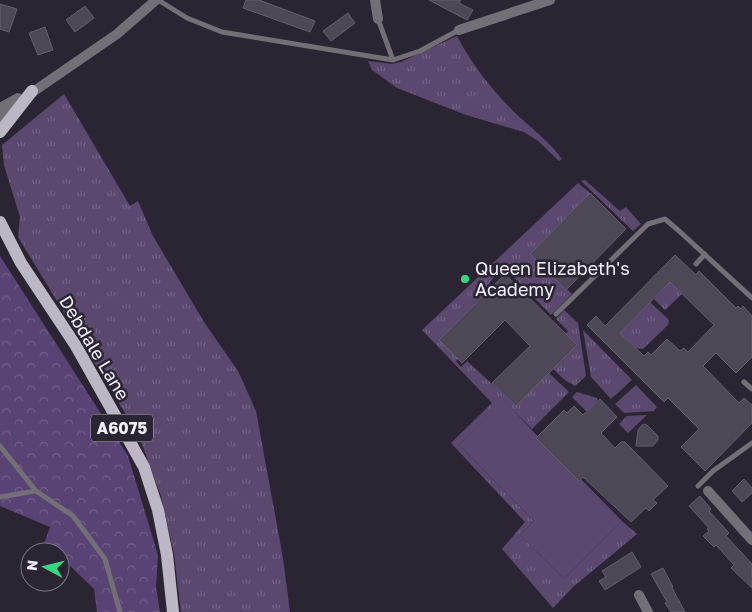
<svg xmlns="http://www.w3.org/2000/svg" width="752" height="612" font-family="'Golos Text',sans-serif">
<defs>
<pattern id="grass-tufts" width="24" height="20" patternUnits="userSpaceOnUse" patternTransform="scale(1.25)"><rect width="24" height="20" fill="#5a486f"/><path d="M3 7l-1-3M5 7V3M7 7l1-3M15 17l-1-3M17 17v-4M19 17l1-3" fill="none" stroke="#726384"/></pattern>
<pattern id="forest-crowns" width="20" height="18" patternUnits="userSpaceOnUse" patternTransform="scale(1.25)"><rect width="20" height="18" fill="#594374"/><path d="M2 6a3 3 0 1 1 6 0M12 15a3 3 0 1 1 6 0" fill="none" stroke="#715e89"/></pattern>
</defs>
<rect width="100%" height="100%" fill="#2b2533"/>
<path fill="url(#grass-tufts)" d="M457,36C472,65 492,90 515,113C531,128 549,141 562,159L559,161L538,141L524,132L466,115L397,88L372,70L368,61L392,64L401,62Z
M64,94L130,206L138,201L153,236L204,322L238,371L256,411L283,558L290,612H181L174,554L161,496L139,436L18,237L20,217L4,165L2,145Z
M585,180L620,211L626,207L641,224L633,231L581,181Z
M578,183L590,193L530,254L572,294L551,315L504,267L489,283L492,286L439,340L458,359L456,361L461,367L467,361L516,406L549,373L569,392L532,429L504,401L459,445L534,521L520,535L564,579L622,521L637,534L573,587L553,608L502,549L525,522L451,443L492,403L422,330Z
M670,282L682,294L665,310L654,299Z
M650,302L669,320L668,325L643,349L635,348L620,333Z
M564,310L578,323L586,376L575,386L566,381L553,369L577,345L565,334L568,331L556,319Z
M583,330L632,380L611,399L591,377Z
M636,385L657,407L654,411L624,413L615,404Z
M577,392L597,398L598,400L587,412L572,397Z
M647,415L628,433L619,424L627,416Z"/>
<path fill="url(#forest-crowns)" d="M0,256L128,456L158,555L156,587L160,612H97L94,589L63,559L60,560V552H37L45,541L50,527L0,506Z"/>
<path fill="#5a486f" d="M504,400L579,481L581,479L622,521L564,579L520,535L534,521L459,445Z"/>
<path fill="#4d4756" stroke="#655e6e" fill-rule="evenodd" d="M246,0H259L315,21L310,32L243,8Z
M429,0H461L459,3L473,10L467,20Z
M0,4L17,9L9,32L0,29Z
M85,6L94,18L75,32L66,20Z
M348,13L355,23L331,41L323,31Z
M45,27L53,50L38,55L29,33Z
M590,193L626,229L566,290L530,254Z
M675,255L696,275L699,271L736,308L738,306L741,309L743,306L752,316V357L736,373L716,353L703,366L739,403L744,398L752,405V423L705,471L681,447L699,429L668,398L664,402L587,325L596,316L605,326ZM670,282L714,325L688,352L684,348L680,351L667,339L651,355L648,352L644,356L620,333Z
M505,274L577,345L516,406L492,383L530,346L505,320L462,363L439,340Z
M600,399L617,417L601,433L615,448L621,442H625L668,486L653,500L657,503L649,511L646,508L631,522L583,477L579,481L536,438L564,410L567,413L574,406L583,415Z
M643,424L647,425L658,436V440L653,446H636L638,430Z
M744,479L752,488V493L742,502L732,491Z
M700,496L711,509L709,511L729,533L726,536L752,564V588L731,568L734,565L716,545L714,547L703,536L709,531L707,529L709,528L689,506Z
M632,552L641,567L605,590L599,581L606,577L602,571Z
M663,568L673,587L672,588L685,612H671L665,603L667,602L651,574Z"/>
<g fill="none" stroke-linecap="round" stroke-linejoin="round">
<path stroke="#726f76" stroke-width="5" d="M158,0L187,18L222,32L393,60
M378,19L393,60L420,51L459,30
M696,264L705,254
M556,314L648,224L665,219L678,230L752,298
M744,382L752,389
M0,446L36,491L73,516L105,559L120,612
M698,486L713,471L752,443
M0,497L36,491"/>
<path stroke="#726f76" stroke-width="10" d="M375,0L378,19
M459,30L550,0
M27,96L117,34L156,0
M0,108L18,98
M0,119L16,106
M708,491L752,540
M639,595L648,612"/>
<path stroke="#bcb6c5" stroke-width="12" d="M0,132L32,91
M0,222L21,263L76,346L144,467L158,510L167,555L173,612"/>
</g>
<circle fill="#35d881" stroke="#2b2533" stroke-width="2" cx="465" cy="279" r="5"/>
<g text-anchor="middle" stroke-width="5" stroke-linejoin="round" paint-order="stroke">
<rect fill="#2b2533" stroke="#b6b2bd" stroke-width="1" x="91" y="414.5" width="62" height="27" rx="4"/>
<g font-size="16" font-weight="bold" fill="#f2eff8">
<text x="122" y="434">A6075</text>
</g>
<g font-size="18" fill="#f2eff8" stroke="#2b2533" text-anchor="start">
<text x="475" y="275">Queen Elizabeth's<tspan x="475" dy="21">Academy</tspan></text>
</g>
<g font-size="18" fill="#f2eff8" stroke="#2b2533">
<text transform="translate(94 348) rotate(59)" y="6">Debdale Lane</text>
</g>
</g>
<g transform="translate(45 567) rotate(277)"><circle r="24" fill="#2b2533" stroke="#7b7682"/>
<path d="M0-4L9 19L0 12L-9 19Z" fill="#35d881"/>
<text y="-8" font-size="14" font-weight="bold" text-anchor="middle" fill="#f2eff8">N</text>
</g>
</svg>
